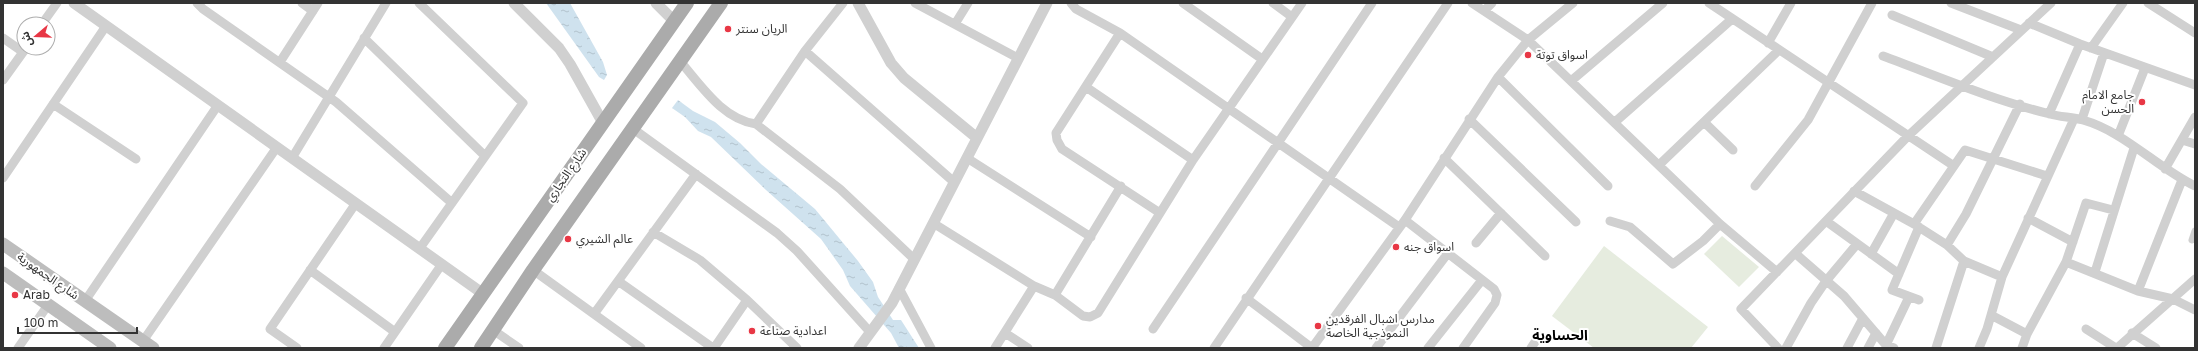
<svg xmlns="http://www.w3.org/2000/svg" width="2198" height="351" font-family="'Golos Text','Noto Sans Arabic',sans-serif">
<defs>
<pattern id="water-ripples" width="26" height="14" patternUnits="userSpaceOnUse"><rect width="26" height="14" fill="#cfe2ee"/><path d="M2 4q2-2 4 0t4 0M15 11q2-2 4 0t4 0" fill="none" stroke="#b2c2cd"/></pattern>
</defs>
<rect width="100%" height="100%" fill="#fff"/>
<path fill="#e6ecdf" d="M1722,236L1759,267L1739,287L1704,254Z
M1604,246L1708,327L1691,348H1594L1552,316Z"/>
<path fill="url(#water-ripples)" d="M546,3H570L603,62L607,75L604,80L599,77Z
M678,100L693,111L715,122L740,143L761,164L815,209L858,261L873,282L878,297L893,320H901L919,348H899L891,333L850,286L843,270L821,239L766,190L711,137L698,131L685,117L672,108Z"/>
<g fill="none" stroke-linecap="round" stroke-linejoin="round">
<path stroke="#d0d0d0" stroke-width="7" d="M2192,240L2195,231"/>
<path stroke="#d0d0d0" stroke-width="9" d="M197,3L203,9L336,102L452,203
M302,3L313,11
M419,3L523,103L420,248
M915,3L1018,58
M1071,3L1076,9L1120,33L1399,227
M1183,3L1262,59
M1273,3L1292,17
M1472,3L1528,40L1720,224L1777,272
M1709,3L1954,166
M1951,3L2021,30
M2148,3L2195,33
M1485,10L1492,3
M1892,15L1993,57
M2029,23L2080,44L2195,85
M42,24L57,3
M955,24L968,3
M1120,33L1056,133L1057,140L1062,149L1160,213
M3,38L23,52
M364,38L485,156
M1768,43L1791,3
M2091,48L2123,3
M805,51L954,182
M1883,56C1937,76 1993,100 2050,114C2060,117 2072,117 2083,120C2125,132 2156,167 2195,186
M679,60C701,85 722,119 756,124L840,189L914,259
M280,62L318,3
M1498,77L1608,186
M3,80L26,48
M1571,81L1663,3
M1086,87L1193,160
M53,104L136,159
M2049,114L2080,44
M1469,119L1576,222
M2082,119L2104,53
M1615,122L1732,19
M1704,122L1733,150
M756,124L805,51L843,3
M632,128L777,233L797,251L870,332
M2118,136L2145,68
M2182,140L2195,144
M292,158L386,3
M967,158L1091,237
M1444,158L1545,256
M1659,165L1779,50
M2165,169L2195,117
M3,178L106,26
M1755,186L1808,120L1872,3
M1854,191L1914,224L1947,245L1964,261L2002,277
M2028,218L2073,242
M1405,220L1494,289L1497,295L1495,303L1463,348
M1610,221L1630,227L1673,264L1703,241L1720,224
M1826,221L1899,274
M933,223L1034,286L1055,295L1083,316L1090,317L1098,313L1193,160L1302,3
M1914,224L1965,150L2047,176
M1919,227L1892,290L1919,300
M653,232L700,260L747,300L797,348
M1476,243L1501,213
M1947,245L1966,214L2020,104
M1796,254L1844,296L1886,345L1894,348
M1871,254L1894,213
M2066,262L2138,291L2173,299L2195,310
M310,270L395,332
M533,270L641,348
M2095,272L2134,148
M618,281L713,348
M899,288L931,348
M2138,291L2182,180
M1055,295L1121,186
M1246,298L1312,348
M85,301L218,105
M594,314L696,174
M1991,315L2027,334
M1153,329L1372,3
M2086,329L2116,348
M493,330L519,348
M1005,333L1028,348
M2132,333L2156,348
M143,341L277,147
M1886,345L1909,297
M18,348L48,305
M297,348L270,329L356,203
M384,348L442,264
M714,348L747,300
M995,348L1034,286
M1214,348L1448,3
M1312,348L1405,220L1498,77L1528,40L1573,3
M1376,348L1448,253
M1428,348L1482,280
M1531,348L1539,336
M1778,348L1741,309L1908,136L2051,3
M1786,348L1811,303L1826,281L1857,244
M1847,348L1863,318
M1868,348L1876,333
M1936,348L1964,261
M1979,348L1987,329L2002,277L2074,119
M2022,348L2027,334L2066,262L2086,203L2113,210
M2117,348L2195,279"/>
<path stroke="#d0d0d0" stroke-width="11" d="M74,3L482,293
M514,3L559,48L570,64L603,123
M656,3L674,21
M858,3L891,63L904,78L977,138
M859,348L892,303L1047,3"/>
<path stroke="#bdbdbd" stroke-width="13" d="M3,244L153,348
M3,273L110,348"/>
<path stroke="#ababab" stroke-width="14" d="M445,348L687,3
M481,348L533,270L721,3"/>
</g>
<g fill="#e83745" stroke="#fff" stroke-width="1.5">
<circle cx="728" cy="29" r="4"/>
<circle cx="1528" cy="55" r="4"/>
<circle cx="2142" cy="102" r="4"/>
<circle cx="568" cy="239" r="4"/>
<circle cx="1396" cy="247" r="4"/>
<circle cx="15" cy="295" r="4"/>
<circle cx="1318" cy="326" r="4"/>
<circle cx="752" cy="331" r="4"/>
</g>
<g text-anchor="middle" stroke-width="4" stroke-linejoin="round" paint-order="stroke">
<g font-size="12" fill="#333" stroke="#fff" text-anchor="start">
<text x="736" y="33">الريان سنتر</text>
<text x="1536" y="59">اسواق توتة</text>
<text x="2134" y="99" text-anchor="end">جامع الامام<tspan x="2134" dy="14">الحسن</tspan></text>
<text x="576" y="243">عالم الشيري</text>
<text x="1404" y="251">اسواق جنه</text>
<text x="23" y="299">Arab</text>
<text x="1326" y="323">مدارس اشبال الفرقدين<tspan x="1326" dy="14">النموذجية الخاصة</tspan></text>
<text x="760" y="335">اعدادية صناعة</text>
</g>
<g font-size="12" fill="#333" stroke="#fff">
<text transform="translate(566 175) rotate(-55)" y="4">شارع التجاري</text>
<text transform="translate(48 276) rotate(35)" y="4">شارع الجمهورية</text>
</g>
<g font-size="14" font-weight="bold" fill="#000" stroke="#fff">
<text x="1560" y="340">الحساوية</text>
</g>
</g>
<rect width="2198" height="351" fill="none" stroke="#333333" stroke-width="8"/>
<g transform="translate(36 36) rotate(251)"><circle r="19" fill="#ffffff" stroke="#adadad"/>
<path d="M0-3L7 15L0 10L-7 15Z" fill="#e83745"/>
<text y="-6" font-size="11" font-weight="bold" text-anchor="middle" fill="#333333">ش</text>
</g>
<path d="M18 327v6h119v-6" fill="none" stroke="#333333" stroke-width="2"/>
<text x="24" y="327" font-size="12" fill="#333333" stroke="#ffffff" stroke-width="3" paint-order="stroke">100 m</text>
</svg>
